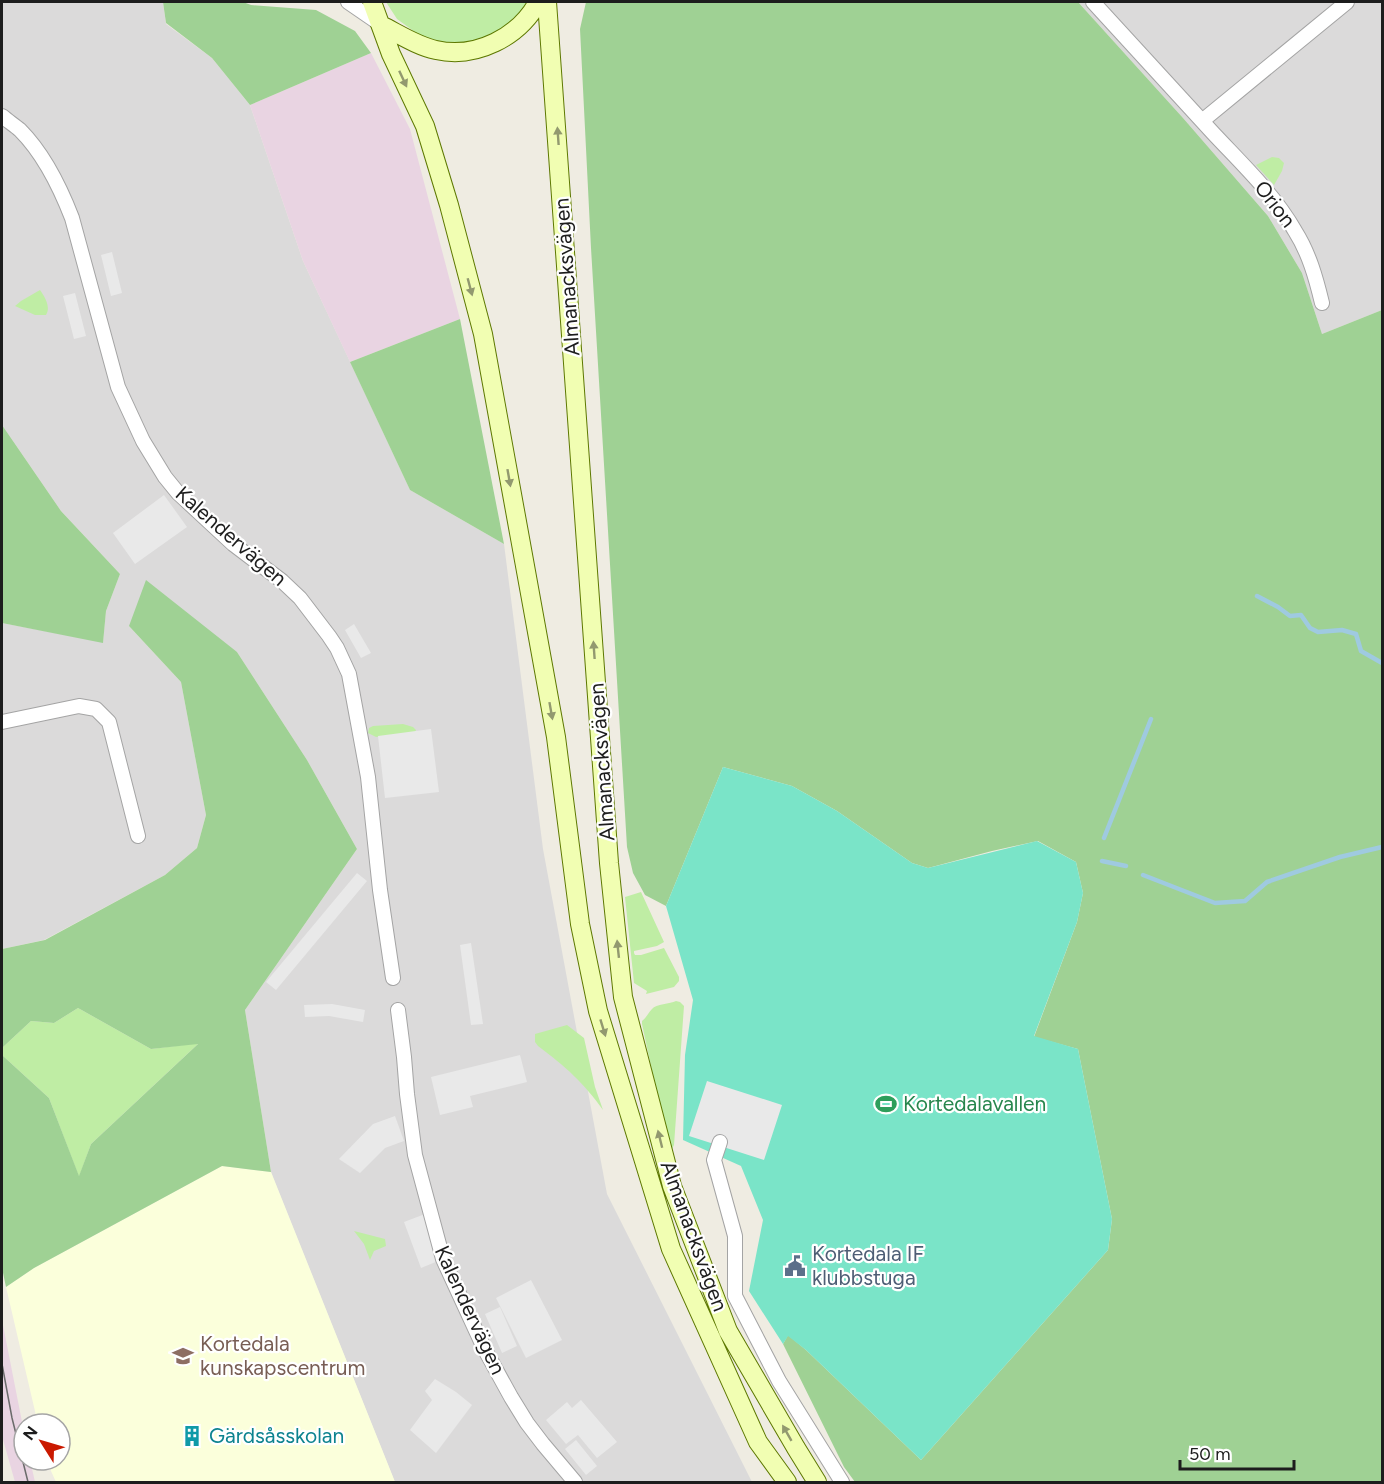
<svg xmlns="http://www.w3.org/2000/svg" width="1384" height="1484" font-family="Figtree,sans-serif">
<rect width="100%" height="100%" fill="#efece2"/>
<path fill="#dbdada" d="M2,2H163L166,24L212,58L250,105L303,261L410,490L504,544L543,849L607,1194L752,1482H395L271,1172L245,1010L357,849L307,760L237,652L129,626L181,682L206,815L197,848L165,875L44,940L2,949V623L103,642L106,611L120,574L61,511L2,425Z
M1078,2H1382V310L1322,334L1302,273L1268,216L1183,118Z"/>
<path fill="#e9d4e2" d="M371,53L410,129L460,319L350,362L303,261L250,105Z
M2,1320L24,1432V1460H30L35,1482H15L2,1436Z"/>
<path fill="#fbffdb" d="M222,1166L271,1172L395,1482H56L46,1460H60V1424H38L6,1287L34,1268Z"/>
<path fill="#bfeda4" d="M386,2H529L516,20L481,43L453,45L439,43L419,35L397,19Z
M1272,157L1279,158L1284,163L1282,171L1274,185L1256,165Z
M40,290C45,297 51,307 46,315H35L15,306L21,301Z
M403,724L413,727L416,730L415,732L376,737L368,733L369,728L373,726Z
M641,892L664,942L657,946L634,951V953L635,955H641L664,948L679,977V981L674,987L646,994L647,991L634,983L625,897Z
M676,1001L680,1002L684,1006L674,1145L672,1149L658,1099L642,1024V1021C647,1017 648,1013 652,1009C656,1004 670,1004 676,1001Z
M78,1008L151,1049L199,1043L91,1144L79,1177L49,1098L2,1055V1048L31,1021L54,1023Z
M567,1025L584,1038L595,1087L603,1110C584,1083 565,1066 538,1046L535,1042V1034Z
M354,1231L385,1239L386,1246L374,1251L370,1260L364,1244Z"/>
<path fill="#9fd194" d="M163,2H243L251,5L316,10L355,31L371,53L250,105L212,58L166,23Z
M586,2H1078L1183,118L1268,216L1302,273L1322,334L1382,310V1482H855L844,1467L783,1344L788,1335L806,1350L921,1460L1108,1250L1112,1219L1078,1049L1034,1037L1077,922L1083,893L1076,862L1038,841L992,851L928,868L912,863L837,811L792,786L723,767L666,906L645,895L633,873L627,847L591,248L580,29Z
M460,319L504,544L410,490L350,362Z
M2,425L61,511L120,574L106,611L103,643L2,623Z
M146,580L237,652L307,760L357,849L245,1010L271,1172L222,1166L34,1268L6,1287L2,1268V1055L49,1098L79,1176L91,1144L198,1044L151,1049L78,1008L54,1023L31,1021L2,1048V949L45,940L165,875L197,848L206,815L181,682L129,626Z"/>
<path fill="#7ae4c8" d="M723,767L792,786L837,811L912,863L928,868L1037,841L1076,862L1083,893L1077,922L1034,1036L1078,1049L1112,1219L1108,1250L921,1460L806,1350L788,1336L783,1344L749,1291L763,1220L741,1166L683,1140L685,1055L693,1000L666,906Z"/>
<path fill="#e9e9e9" d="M112,252L122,293L111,296L101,255Z
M75,293L86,336L74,339L63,296Z
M164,495L187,527L135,564L113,533Z
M354,624L371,653L361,658L345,630Z
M431,729L439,792L385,798L378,736Z
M357,873L367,881L276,990L266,982Z
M471,943L483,1024L471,1025L460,945Z
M332,1004L365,1010L363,1022L329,1016L305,1017L304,1005Z
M520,1055L527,1082L470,1096L473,1107L440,1115L431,1077Z
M707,1081L782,1105L764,1160L689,1136Z
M395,1116L404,1141L385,1148L360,1173L339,1159L373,1124Z
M425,1214L443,1259L421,1268L404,1222Z
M531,1280L562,1340L526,1358L496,1298Z
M500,1307L517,1346L502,1353L485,1314Z
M435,1379L456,1392L472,1405L436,1453L410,1430L432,1400L425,1391Z
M581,1400L617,1442L597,1458L578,1435L566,1444L546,1420L567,1402L572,1408Z
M576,1440L597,1466L586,1475L565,1449Z"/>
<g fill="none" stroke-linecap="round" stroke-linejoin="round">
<path stroke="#9fcae0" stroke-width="4.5" d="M1257,596L1278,607L1290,616L1301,615L1310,628L1318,632L1342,630L1356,634L1361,651L1382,663
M1104,838L1151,719
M1102,861L1126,866
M1143,875L1215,903L1245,901L1267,882L1340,857L1382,847"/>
<defs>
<path id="street" d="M348,2L380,24
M1093,2C1133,46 1173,89 1213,133C1242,164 1274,194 1295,231C1309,253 1316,278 1322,303
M2,116C8,121 14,125 20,130C44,154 60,187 72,218L118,387L143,441L165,477L178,493L233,544L282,581L300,598L329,636L337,648L349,674L368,777L380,890L393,978
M1202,121L1347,2
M2,722L79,706L96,709L109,722L138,836
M398,1010L404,1057L407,1094L415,1155L443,1259L484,1348L511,1397L527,1423L543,1444L575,1482
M720,1142L714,1160L735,1236V1296L779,1381L842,1482"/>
<path id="secondary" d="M372,2L391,54L425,126L449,205L483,334L556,737L580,924L598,1011L671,1249L758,1442L787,1482
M547,2L609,863L623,997L672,1186L728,1331L796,1448L817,1482
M381,25C399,34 417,46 436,50C476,59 519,37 538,2"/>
</defs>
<use href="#street" stroke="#a4a4a4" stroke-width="16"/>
<use href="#secondary" stroke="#5d7800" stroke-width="20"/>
<use href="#street" stroke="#fff" stroke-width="14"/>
<use href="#secondary" stroke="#f1feb2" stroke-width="18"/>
<path stroke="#6b6b6b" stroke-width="1.5" d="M2,1364L12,1418L28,1482"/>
</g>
<defs><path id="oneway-solid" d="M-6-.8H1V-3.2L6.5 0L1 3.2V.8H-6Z" transform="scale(1.5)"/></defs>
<g fill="#92996f">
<use href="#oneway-solid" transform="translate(403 79) rotate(65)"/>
<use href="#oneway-solid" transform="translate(558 136) rotate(-94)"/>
<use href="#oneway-solid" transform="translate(470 287) rotate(75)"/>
<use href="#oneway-solid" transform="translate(509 478) rotate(80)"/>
<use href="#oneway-solid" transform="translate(594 650) rotate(-94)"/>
<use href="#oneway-solid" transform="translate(551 711) rotate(80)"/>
<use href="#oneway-solid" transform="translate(618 949) rotate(-96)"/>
<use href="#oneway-solid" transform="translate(603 1028) rotate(73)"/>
<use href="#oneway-solid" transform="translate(660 1139) rotate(-104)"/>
<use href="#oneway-solid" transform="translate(787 1433) rotate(-120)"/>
</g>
<defs>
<symbol id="stadium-bare" viewBox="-9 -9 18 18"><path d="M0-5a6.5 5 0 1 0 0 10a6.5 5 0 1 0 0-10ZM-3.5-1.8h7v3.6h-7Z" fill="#2e9e5b" stroke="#fff" stroke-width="2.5" paint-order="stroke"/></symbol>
<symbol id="civic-bare" viewBox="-9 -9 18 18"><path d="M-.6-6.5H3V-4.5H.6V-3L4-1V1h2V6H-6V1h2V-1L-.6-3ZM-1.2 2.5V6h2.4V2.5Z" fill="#5c6f8a" stroke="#fff" stroke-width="2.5" paint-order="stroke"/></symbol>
<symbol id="school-bare" viewBox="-9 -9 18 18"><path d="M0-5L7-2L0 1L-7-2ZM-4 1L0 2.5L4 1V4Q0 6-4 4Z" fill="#8d6e63" stroke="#fff" stroke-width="2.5" paint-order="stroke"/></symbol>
<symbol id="building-bare" viewBox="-9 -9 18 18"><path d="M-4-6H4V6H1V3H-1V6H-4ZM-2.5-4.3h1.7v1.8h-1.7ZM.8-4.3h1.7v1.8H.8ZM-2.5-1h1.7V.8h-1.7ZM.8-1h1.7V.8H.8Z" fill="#0f9aa8" stroke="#fff" stroke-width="2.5" paint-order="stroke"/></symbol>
</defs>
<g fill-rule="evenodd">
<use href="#stadium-bare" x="871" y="1089" width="30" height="30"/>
<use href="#civic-bare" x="780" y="1251" width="30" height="30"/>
<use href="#school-bare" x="168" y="1341" width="30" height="30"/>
<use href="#building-bare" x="177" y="1421" width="30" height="30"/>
</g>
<g text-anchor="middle" stroke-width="4.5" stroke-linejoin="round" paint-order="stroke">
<g font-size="21" fill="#1d1d1d" stroke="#fff">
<text transform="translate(1275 204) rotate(52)" y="7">Orion</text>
<text transform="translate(567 277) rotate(-94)" y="7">Almanacksvägen</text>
<text transform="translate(231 536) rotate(41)" y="7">Kalendervägen</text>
<text transform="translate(602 762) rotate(-94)" y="7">Almanacksvägen</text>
<text transform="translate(694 1236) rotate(70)" y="7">Almanacksvägen</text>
<text transform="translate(470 1310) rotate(65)" y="7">Kalendervägen</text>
</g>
<g font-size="21" fill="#27864d" stroke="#fff" text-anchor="start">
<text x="903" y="1111">Kortedalavallen</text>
</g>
<g font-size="21" fill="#4e5e75" stroke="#fff" text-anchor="start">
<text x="812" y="1261">Kortedala IF<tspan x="812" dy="24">klubbstuga</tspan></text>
</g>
<g font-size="21" fill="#785e54" stroke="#fff" text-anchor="start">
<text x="200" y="1351">Kortedala<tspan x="200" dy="24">kunskapscentrum</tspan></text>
</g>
<g font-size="21" fill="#0d838f" stroke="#fff" text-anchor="start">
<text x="209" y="1443">Gärdsåsskolan</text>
</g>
</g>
<rect width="1384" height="1484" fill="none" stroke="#1d1d1d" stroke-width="6"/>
<g transform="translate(42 1442) rotate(307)"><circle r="28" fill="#ffffff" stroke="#a5a5a5" stroke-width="1.5"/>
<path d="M0-4.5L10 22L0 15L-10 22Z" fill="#ca1900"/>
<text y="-9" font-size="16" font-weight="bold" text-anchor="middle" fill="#1d1d1d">N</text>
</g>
<path d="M1180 1460v9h114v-9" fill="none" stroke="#1d1d1d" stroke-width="3"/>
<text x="1189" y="1460" font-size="18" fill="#1d1d1d" stroke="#ffffff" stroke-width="4.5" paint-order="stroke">50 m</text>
</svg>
